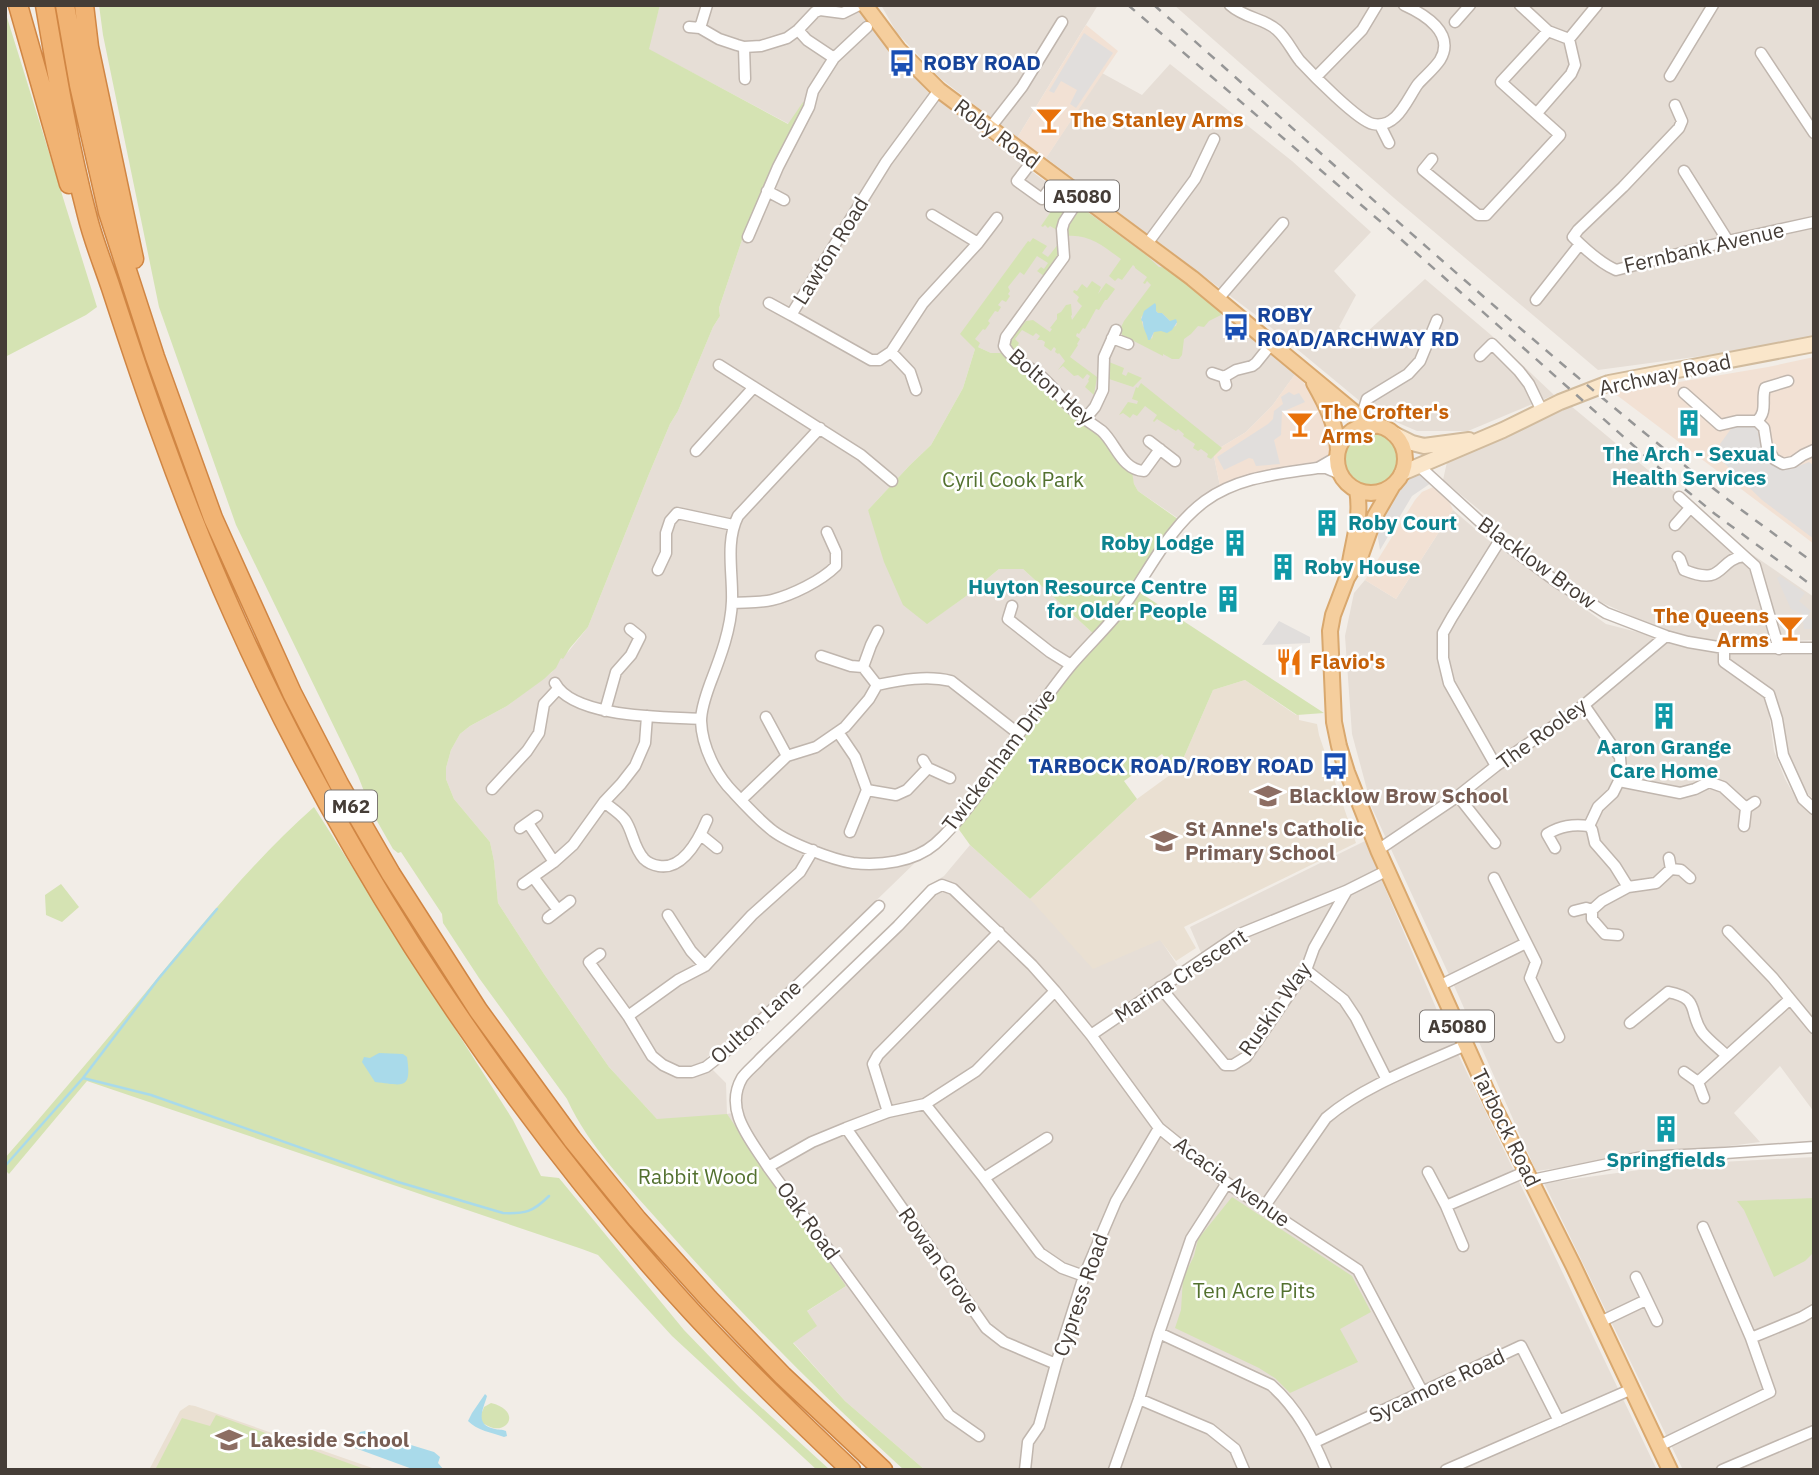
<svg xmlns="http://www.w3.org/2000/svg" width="1819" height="1475" font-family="'IBM Plex Sans',sans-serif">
<rect width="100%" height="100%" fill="#f2ede7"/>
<path fill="#e6ded6" d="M660,5H856L886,47L929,93L1020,163L1224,311L1231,323L1242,332L1257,340L1296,373L1272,406L1246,432L1213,452L1221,491L1182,521L1138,491L1134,484L1131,472L1038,381L1002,353H991L978,347L975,349L963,388L931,445L910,465L868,510L927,623L965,597L999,569H1023L1097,637L955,824L753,1020L728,1042L707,1057L712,1069L726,1083L727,1114L732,1113V1099L737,1078L934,882L944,876L970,845L1030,899L1160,939L1179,968L1202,955L1190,927L1365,841L1436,1008L1657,1470H925L845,1401L793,1342L806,1312L846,1286L657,1119L609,1067L544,974L498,903L494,861L490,842L454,799L446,779V768L451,750L460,734L470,726L507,706L552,672L561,657L568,652L588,627L649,474L670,424L678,411L713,327L720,316L719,308L743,237L773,169L806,105L803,103L789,124L648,49Z
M881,5H1098L1017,138L940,78L897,33Z
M1174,5H1814V341L1598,370L1394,198Z
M1170,64L1292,161L1371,232L1334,271L1356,295L1339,327L1355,343L1425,279L1491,335L1554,395L1468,431H1417L1373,412L1257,316L1046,158L1102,73L1142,95Z
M1571,406L1737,544L1814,597V640L1742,643L1695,638L1653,626L1579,592L1443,480L1447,462Z
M1453,510L1488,540L1606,624L1723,654L1727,672L1767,699L1774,751L1785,779L1798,802L1814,813V1112L1780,1066L1734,1113L1760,1142L1536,1171L1456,990L1372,808L1352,734L1345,636L1354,593L1365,580L1396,599Z
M1728,654L1814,655V800L1809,795L1786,758L1773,691L1728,663Z
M1814,1157V1470H1683L1544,1183L1661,1167L1721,1162Z"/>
<path fill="#f2e1d4" d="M1086,25L1118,51L1046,158L1017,138Z
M1814,357V544L1614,393L1768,367Z
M1296,373L1311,392L1334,442L1331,454L1317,468L1221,491L1213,452L1246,432L1272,406Z
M1433,487L1448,499L1453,510L1396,599L1365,580L1415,500L1422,492Z"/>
<path fill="#eae0d2" d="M1245,680L1296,715H1299V720L1317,724L1319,735L1356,843L1184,927L1196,948L1176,961L1160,940L1093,969L1030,899L1137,799L1174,772L1176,774L1177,773L1213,690Z
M189,1405L195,1406L378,1470H149L180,1411Z"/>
<path fill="#d5e3b3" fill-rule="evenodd" d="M99,5H660L649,49L788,124L803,102L806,105L762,192L743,237L719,308L720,316L713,327L678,411L670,424L649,474L588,627L570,648L563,659L561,658L556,668L544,679L507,706L470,726L460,734L451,750L446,768V779L454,799L490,842L494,861L498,903L544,974L609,1067L657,1119L727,1114L846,1286L807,1311L817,1326L793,1343L845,1401L925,1470H904C819,1393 739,1312 664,1227C629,1187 589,1147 567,1099L479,978L443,923L442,914L401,852L398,853L393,849L373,814L358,776L236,525L159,307L103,35Z
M5,11L97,307L86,315L5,357Z
M1063,194L1068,198C1068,210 1057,217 1057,230L1050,226L1048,228L1045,225L1043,227L1041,226Z
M1079,211H1086L1146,255L1159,267L1170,268L1174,274L1181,277L1217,305L1221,312V315L1209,321L1204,327L1198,326L1191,334L1184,339L1182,355L1179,359H1172L1163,354V356L1122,335L1121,327L1124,321L1151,285L1147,281L1145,284L1143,283L1147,277L1135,268V267L1133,265L1122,280L1118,278L1115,281L1109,276L1121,259C1104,247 1090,234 1067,236L1069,222ZM1156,305V311L1158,313H1162L1170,321L1177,323L1176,326L1154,331L1152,339L1143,326L1141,317Z
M1033,238L1047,246L1042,253L1048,257L1059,243V254L1044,276L1037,271L1041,267L1044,269L1048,263L1037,256L1024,275L1020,272L1008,287L1010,291L1008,294L1010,296L1006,302L1002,300L998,305L1001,307L998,312L995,311L988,321L990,323L985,330L983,329L975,339L980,343L978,347L991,353H1002L1038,381L1100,434L1132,472L1134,484L1138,491L1182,522L1136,590L1324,713L1297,715L1245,680L1213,690L1177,773L1162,754L1124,781L1137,799L1030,899L970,845L955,824L1097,637L1023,569H999L965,597L927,624L903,605L884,562L868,510L910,465L931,445L963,388L975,349L960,334L1028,241L1030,242Z
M1092,281L1101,287L1098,294L1106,283L1115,289L1107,300H1105L1099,310L1096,309L1085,329L1083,328L1079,334L1077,333L1076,336L1080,339L1077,344L1078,345L1070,357L1097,377L1094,395L1085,387L1089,381L1088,380L1090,376L1087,374L1083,379L1078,375L1074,376L1063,366L1058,370L1065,361L1059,353L1058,354L1055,352L1056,349L1054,347L1051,351L1044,346L1045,342L1042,340H1037L1040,336L1036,333L1033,336L1022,330L1015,339L1019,343L1018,345L1024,350L1020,356L1012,348L1010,340L1026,321L1033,320L1050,332L1052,329L1050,328L1057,319V314L1061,312L1066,305L1071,304L1072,315L1071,316L1072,320L1082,306L1077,301L1079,297L1073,292L1074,290L1077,291L1082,284L1087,288Z
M1109,362L1124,368L1122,374L1126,376L1128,372L1142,378L1133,387L1109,379Z
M1141,383L1222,448L1211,459L1207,457L1208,454L1201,449L1198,451L1193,448L1195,444L1183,436L1184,434L1178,429L1176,431L1157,419L1154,422L1153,421L1157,415L1145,406L1137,416L1133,414L1130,418L1123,413L1119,415L1128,402L1137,404L1138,401L1132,399L1136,387L1138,388Z
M1344 460a27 27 0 1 1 54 0a27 27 0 1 1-54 0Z
M314,807L513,1120L541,1176L559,1178L684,1330L741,1389L830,1470H817L672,1336L598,1255L582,1249L87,1081L9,1174L5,1170V1158C53,1103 100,1048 146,992C198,929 253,861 314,807Z
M61,884L79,907L62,922L46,915L45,895Z
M1232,1197L1352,1276L1371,1312L1340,1329L1358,1362L1290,1393L1275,1378L1259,1368L1175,1328L1181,1310L1183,1278L1194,1256L1198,1239Z
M1814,1198V1252L1805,1261L1774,1277L1744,1210L1737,1201Z
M491,1403C523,1411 507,1436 488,1426C484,1424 481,1423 481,1418C480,1414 483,1411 484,1407Z
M216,1415L367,1470H155L182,1418L210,1426Z"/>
<path fill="#e1dedc" d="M1084,33L1113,53L1076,108L1070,104L1077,90L1061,81L1054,93L1049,91Z
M1289,392L1294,395L1299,393L1305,402L1282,412L1281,435L1274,440L1280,464L1256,466L1253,459L1249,458L1224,470L1217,457L1268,424L1273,419L1274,411L1283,404L1281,397Z
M1736,422L1756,425L1762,447L1770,462L1783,469H1791L1809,462L1814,466V539L1762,500L1723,462L1720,444Z
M1420,470L1434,481L1412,496L1380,550L1377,532L1380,519L1394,492L1412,474Z
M1780,576L1805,593L1799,601L1811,611L1808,616L1813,621L1814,629H1804L1802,614L1791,609L1777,578Z
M1279,621L1310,637V643L1262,645Z"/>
<path fill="#a9daea" d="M1155,303L1156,305V311L1158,313H1162L1170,321L1176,319L1177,322L1172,330L1167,333L1161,331L1154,332L1150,340H1148C1147,333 1143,330 1143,322L1141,320L1144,311Z
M379,1053L403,1054L407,1057C412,1091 403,1085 375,1082L362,1062L364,1057L370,1058Z
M485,1394L487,1396C483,1410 474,1425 495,1429C498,1430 502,1429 506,1431L507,1436L504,1437C493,1433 476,1430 468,1421L472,1413Z
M365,1431L434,1452L440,1457L438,1463L444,1470H415L355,1448L357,1437L360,1432Z"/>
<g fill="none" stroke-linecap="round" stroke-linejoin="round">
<path stroke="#a9daea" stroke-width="2.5" d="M83,1078L151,1095L398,1182L503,1213C525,1214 533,1212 549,1196
M5,1166L83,1078L159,978L217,909"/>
<defs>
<path id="minor" d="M1230,5C1246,19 1264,18 1277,30C1287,39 1292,51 1300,61C1312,74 1358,121 1373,124C1397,129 1407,99 1418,84C1425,76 1434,69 1440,60C1456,33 1424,14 1404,5
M1520,5L1548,31
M1455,22L1470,5
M689,27L700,28L719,39L737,45L744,47L761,46L787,38L798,30L815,12L820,10L843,13L859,5
M700,28L707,5
M798,30L807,40L834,58
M1569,39L1597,5
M744,47L745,79
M1761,53L1814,133
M1670,76L1713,5
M1316,77L1362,30L1377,5
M1675,105L1682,121L1679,128L1623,187L1578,230L1573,237C1585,249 1600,263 1616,270L1728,241L1814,222
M1380,125L1389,143
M990,128L1022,87L1062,22
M1432,159L1423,170L1478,215H1486L1560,135L1501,82L1548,31L1569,39L1575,65L1571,74L1537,113
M1033,160L1017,181L1042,199L1057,179
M1684,171L1728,241
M767,191L784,200
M1081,196L1064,222L1062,229L1064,257L1006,337L1004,346C1012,360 1029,366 1041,376C1052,386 1061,398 1071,408C1080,417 1092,423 1102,431C1116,444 1122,470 1144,471L1160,449
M932,215L978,243
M748,237L778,167L809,107L813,91L834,58L867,27
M1147,244L1195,179L1214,139
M1218,299L1283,223
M1536,300L1580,244
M769,303L791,315
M1112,338L1128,344
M891,352L923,303L978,243L997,218
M1480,356L1492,344L1519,371L1529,384L1542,411
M719,365L861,455L892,481
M1212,373L1224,377L1226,385
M1224,377L1236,370L1252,366L1256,363L1272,343
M916,390L910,372L891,352L879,360H871L791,315L886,162L939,90
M1684,393L1720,425L1737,421H1757L1764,428L1767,447L1774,459L1783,464L1793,462L1803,455L1814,450
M1361,418L1367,399L1408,374L1420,361L1437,320
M1085,419L1095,407L1103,390L1104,357L1116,330
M1757,421C1768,411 1761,400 1765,388L1788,381
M820,428L738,516C725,542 733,573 732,601C731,630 720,658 710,684C706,695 701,710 701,721C702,747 716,775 734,793C746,806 759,820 773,831C789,843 833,860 853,863C880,866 914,862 935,844C970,813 998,762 1026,724C1042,704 1056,683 1072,664C1091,642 1113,622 1129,599C1152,565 1171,526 1205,501C1238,477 1278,474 1317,468H1326L1340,474
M1149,441L1175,461
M696,451L754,387
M1419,466L1500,540L1557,582L1606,613L1666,636L1688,642L1724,648H1814
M1318,468L1337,457
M1679,497L1755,566L1779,649
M1675,525L1690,508
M1678,557L1680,559L1684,570C1726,587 1716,560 1744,556
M658,570L666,553V533L670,521L677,513L733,525
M732,603C745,602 759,603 772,600C792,595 821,581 836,566V552L827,532
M1012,606L1008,619L1050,652L1071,665
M1724,648V662L1769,694L1777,719L1783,755L1803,799L1814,809
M821,656L851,666L863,667L871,645L878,631
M863,667L877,685
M555,683C573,718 666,717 701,719
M1584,705L1620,757L1621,771L1619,781L1613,793L1598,807L1589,826L1592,830L1595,843L1615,866L1628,887
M605,711L616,672L631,655L640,637L630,629
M766,717L787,756
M838,732L855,757L867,790L850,832
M923,760L928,768L950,778
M1496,766L1449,683L1443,658V633L1452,617L1500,540
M1619,781L1680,793L1695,789L1709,782L1723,787L1746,808
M492,789L527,751L539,733L544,704L558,689
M867,790L896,795L907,790L928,768
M1458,796L1495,843
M741,800L787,756L816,747L845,727L869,699L877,685C901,680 927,675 951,681L1019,734
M604,802C610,807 620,813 625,820C633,831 633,847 644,859C648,863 653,865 659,866C683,870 699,839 707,820
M528,823L554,862
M1744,826L1746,808L1755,802
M520,828L537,816
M701,835L717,848
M1555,848L1547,834C1561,826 1572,824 1589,826
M1378,850L1458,796L1496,766L1584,705L1666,636
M1669,858L1671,869L1681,870L1690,878
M533,877L558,910
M1494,878L1536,962L1530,978L1559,1037
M523,884L554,862L573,845L604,802L621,784L635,766L645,743L647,716
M1574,911L1586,908L1592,910
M668,915L691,951L705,966
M548,918L570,901
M1728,931L1773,978L1814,1028
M1618,935L1605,934L1592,919V910L1602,901L1628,887L1656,883L1671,869
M600,954L589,962L628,1016L652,1056L663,1065L678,1072H692L706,1067L743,1038L879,906
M1306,970L1344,1000L1356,1018L1387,1080
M1439,986L1526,943
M1160,987L1225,1065H1233L1246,1057L1306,970L1314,948L1346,892
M628,1016L678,980L705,966L752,915L800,872L813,850
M1630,1023L1668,992C1701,998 1688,1012 1702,1032C1709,1041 1719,1048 1727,1056
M1091,1035L1240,934L1346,891L1388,870
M1684,1072L1698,1082L1704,1098
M1698,1082L1789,1000
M925,1104L984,1178L1040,1253L1062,1268L1084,1276
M888,1112L873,1064L878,1055L999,932
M846,1128L986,1328L1004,1342L1056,1364
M768,1167L812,1142L846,1128L888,1112L925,1104L976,1071L1055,991
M1428,1172L1446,1206L1463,1246
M984,1178L1047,1138
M1532,1180L1642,1157L1725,1153L1814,1147
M1446,1206L1527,1171
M1264,1207L1326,1118C1363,1086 1421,1065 1466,1045
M1636,1277L1657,1321
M1600,1322L1646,1300
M1159,1333L1271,1385C1297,1408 1313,1438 1326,1470
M1751,1338L1802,1317L1814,1310
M1139,1399L1210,1429L1235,1449L1244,1470
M979,1436L949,1415L768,1167C752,1141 723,1111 742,1078C747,1071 755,1065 761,1058L898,926L932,890L942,885L953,889L1032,965L1055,991L1091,1035L1159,1128L1227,1183L1358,1270L1423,1393
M1315,1442L1521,1346L1559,1421
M1659,1446L1770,1392L1751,1338L1703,1227
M1025,1470L1028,1442L1039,1426L1056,1364L1084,1276L1116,1201L1159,1128
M1114,1470L1139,1399L1159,1333L1191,1239L1227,1183
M1446,1470L1632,1389
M1722,1470L1814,1431"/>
<path id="secondary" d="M1394,434L1412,443L1424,446L1469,440
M1402,473L1503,430L1560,402L1609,383L1814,344"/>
<path id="primary" d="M865,5L898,49L939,90L1192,278L1361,418L1375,426
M1314,383C1326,404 1337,426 1338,450
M1337 459a34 34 0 1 1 68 0a34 34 0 1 1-68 0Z
M1393,485L1375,516L1361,555L1347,578L1333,615L1330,631L1334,722L1339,746L1347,772L1378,850L1466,1045L1493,1105L1573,1265L1670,1470
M1349,568C1353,541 1362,517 1357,490"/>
<path id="motorway" d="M18,5L69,184
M45,5C57,75 69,146 87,215C93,240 103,264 111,288C127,337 143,386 161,434C183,495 207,556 234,616C285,731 346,841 413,947C496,1076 589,1200 693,1313C744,1368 797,1419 851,1470
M65,5L79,85L108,212L155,357L213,518L292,693L339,784L391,874L478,1010L572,1139L637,1219L709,1299L783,1376L883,1470
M84,5L89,47L134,259"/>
</defs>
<use href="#minor" stroke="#c0b6ae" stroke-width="13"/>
<use href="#secondary" stroke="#d1bb9d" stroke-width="18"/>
<use href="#primary" stroke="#d9a86e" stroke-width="18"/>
<use href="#motorway" stroke="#d08644" stroke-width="21"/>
<use href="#minor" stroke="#fff" stroke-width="10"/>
<use href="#secondary" stroke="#fae6ca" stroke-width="14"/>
<use href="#primary" stroke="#f5ce9d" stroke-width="14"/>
<use href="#motorway" stroke="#f1b373" stroke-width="18"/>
<path stroke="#969696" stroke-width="2.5" stroke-dasharray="9 9" stroke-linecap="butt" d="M1128,5L1395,234L1652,462L1715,514L1814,587
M1154,5C1336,166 1514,329 1704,481C1739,509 1777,536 1814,563"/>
</g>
<defs>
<symbol id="bus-bare" viewBox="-9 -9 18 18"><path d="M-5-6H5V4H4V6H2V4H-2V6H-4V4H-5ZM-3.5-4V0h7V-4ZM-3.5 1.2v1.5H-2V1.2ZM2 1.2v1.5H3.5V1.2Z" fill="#1a4fb4" stroke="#fff" stroke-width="2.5" paint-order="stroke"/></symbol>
<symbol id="bar-bare" viewBox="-9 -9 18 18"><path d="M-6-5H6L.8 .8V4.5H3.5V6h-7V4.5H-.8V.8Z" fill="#e8710a" stroke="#fff" stroke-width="2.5" paint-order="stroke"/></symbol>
<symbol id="building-bare" viewBox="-9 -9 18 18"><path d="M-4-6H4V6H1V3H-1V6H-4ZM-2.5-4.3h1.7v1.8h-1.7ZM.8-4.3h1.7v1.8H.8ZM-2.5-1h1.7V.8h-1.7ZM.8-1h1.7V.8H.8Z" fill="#0f9aa8" stroke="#fff" stroke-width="2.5" paint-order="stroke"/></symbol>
<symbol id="restaurant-bare" viewBox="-9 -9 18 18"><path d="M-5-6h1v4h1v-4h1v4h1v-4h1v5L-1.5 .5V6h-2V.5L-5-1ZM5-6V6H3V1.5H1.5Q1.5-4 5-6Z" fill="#e8710a" stroke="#fff" stroke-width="2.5" paint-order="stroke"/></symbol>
<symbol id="school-bare" viewBox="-9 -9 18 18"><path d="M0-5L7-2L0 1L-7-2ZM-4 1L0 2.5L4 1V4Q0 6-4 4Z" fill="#8d6e63" stroke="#fff" stroke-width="2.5" paint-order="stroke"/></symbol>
</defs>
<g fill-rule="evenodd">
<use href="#bus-bare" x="883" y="44" width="38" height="38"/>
<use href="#bar-bare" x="1030" y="101" width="38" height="38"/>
<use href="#bus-bare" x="1217" y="308" width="38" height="38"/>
<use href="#building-bare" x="1670" y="404" width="38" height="38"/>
<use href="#bar-bare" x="1281" y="405" width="38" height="38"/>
<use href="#building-bare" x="1308" y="504" width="38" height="38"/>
<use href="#building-bare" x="1216" y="524" width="38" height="38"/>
<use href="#building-bare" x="1264" y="548" width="38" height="38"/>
<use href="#building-bare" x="1209" y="580" width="38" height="38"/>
<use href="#bar-bare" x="1771" y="609" width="38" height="38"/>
<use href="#restaurant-bare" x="1270" y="643" width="38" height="38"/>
<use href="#building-bare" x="1645" y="697" width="38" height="38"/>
<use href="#bus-bare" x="1316" y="747" width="38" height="38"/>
<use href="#school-bare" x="1249" y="777" width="38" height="38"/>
<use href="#school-bare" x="1145" y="822" width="38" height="38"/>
<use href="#building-bare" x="1647" y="1110" width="38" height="38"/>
<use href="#school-bare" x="210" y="1421" width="38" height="38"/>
</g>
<g text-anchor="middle" stroke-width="5" stroke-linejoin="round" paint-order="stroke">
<g fill="#fff" stroke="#7d7773" stroke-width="2">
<rect x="1045" y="180.5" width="74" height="31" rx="5"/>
<rect x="325" y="790.5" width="52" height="31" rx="5"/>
<rect x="1420" y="1010.5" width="74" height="31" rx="5"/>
</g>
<g font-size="19" font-weight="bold" fill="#453d37">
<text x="1082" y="203">A5080</text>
<text x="351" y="813">M62</text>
<text x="1457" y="1033">A5080</text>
</g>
<g font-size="21" font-weight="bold" fill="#164399" stroke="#fff" text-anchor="start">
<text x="923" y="70">ROBY ROAD</text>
<text x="1257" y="322">ROBY<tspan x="1257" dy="24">ROAD/ARCHWAY RD</tspan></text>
<text x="1314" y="773" text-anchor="end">TARBOCK ROAD/ROBY ROAD</text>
</g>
<g font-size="21" font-weight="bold" fill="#c56008" stroke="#fff" text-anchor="start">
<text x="1070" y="127">The Stanley Arms</text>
<text x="1321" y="419">The Crofter's<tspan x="1321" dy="24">Arms</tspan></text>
<text x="1769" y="623" text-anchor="end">The Queens<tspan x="1769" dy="24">Arms</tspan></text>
<text x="1310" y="669">Flavio's</text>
</g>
<g font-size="21" fill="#453d37" stroke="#fff">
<text transform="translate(997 134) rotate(37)" y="7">Roby Road</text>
<text transform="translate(1704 248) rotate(-13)" y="7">Fernbank Avenue</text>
<text transform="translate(831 251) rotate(-58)" y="7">Lawton Road</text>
<text transform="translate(1665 375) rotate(-12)" y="7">Archway Road</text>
<text transform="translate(1051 387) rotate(41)" y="7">Bolton Hey</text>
<text transform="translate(1537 563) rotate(36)" y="7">Blacklow Brow</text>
<text transform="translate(1542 734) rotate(-36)" y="7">The Rooley</text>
<text transform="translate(999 760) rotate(-53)" y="7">Twickenham Drive</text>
<text transform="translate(1181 976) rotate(-33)" y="7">Marina Crescent</text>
<text transform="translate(1275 1009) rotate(-55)" y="7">Ruskin Way</text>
<text transform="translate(756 1022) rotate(-42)" y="7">Oulton Lane</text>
<text transform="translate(1506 1128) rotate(64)" y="7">Tarbock Road</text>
<text transform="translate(1232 1182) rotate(36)" y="7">Acacia Avenue</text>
<text transform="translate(808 1221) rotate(54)" y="7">Oak Road</text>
<text transform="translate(939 1261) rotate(55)" y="7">Rowan Grove</text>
<text transform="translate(1081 1295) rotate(-71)" y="7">Cypress Road</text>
<text transform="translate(1437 1386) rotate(-25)" y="7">Sycamore Road</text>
</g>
<g font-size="21" font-weight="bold" fill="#0d838f" stroke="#fff">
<text x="1689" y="461">The Arch - Sexual<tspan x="1689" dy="24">Health Services</tspan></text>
<text x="1348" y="530" text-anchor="start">Roby Court</text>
<text x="1214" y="550" text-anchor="end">Roby Lodge</text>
<text x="1304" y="574" text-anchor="start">Roby House</text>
<text x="1207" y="594" text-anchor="end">Huyton Resource Centre<tspan x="1207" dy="24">for Older People</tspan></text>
<text x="1664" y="754">Aaron Grange<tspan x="1664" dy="24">Care Home</tspan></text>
<text x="1666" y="1167">Springfields</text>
</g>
<g font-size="21" fill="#53712f" stroke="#fff">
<text x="1013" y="487">Cyril Cook Park</text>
<text x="698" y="1184">Rabbit Wood</text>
<text x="1254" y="1298">Ten Acre Pits</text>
</g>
<g font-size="21" font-weight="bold" fill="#785e54" stroke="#fff" text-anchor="start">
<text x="1289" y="803">Blacklow Brow School</text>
<text x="1185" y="836">St Anne's Catholic<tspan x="1185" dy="24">Primary School</tspan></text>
<text x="250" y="1447">Lakeside School</text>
</g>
</g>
<rect width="1819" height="1475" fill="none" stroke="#453d37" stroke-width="14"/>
</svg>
